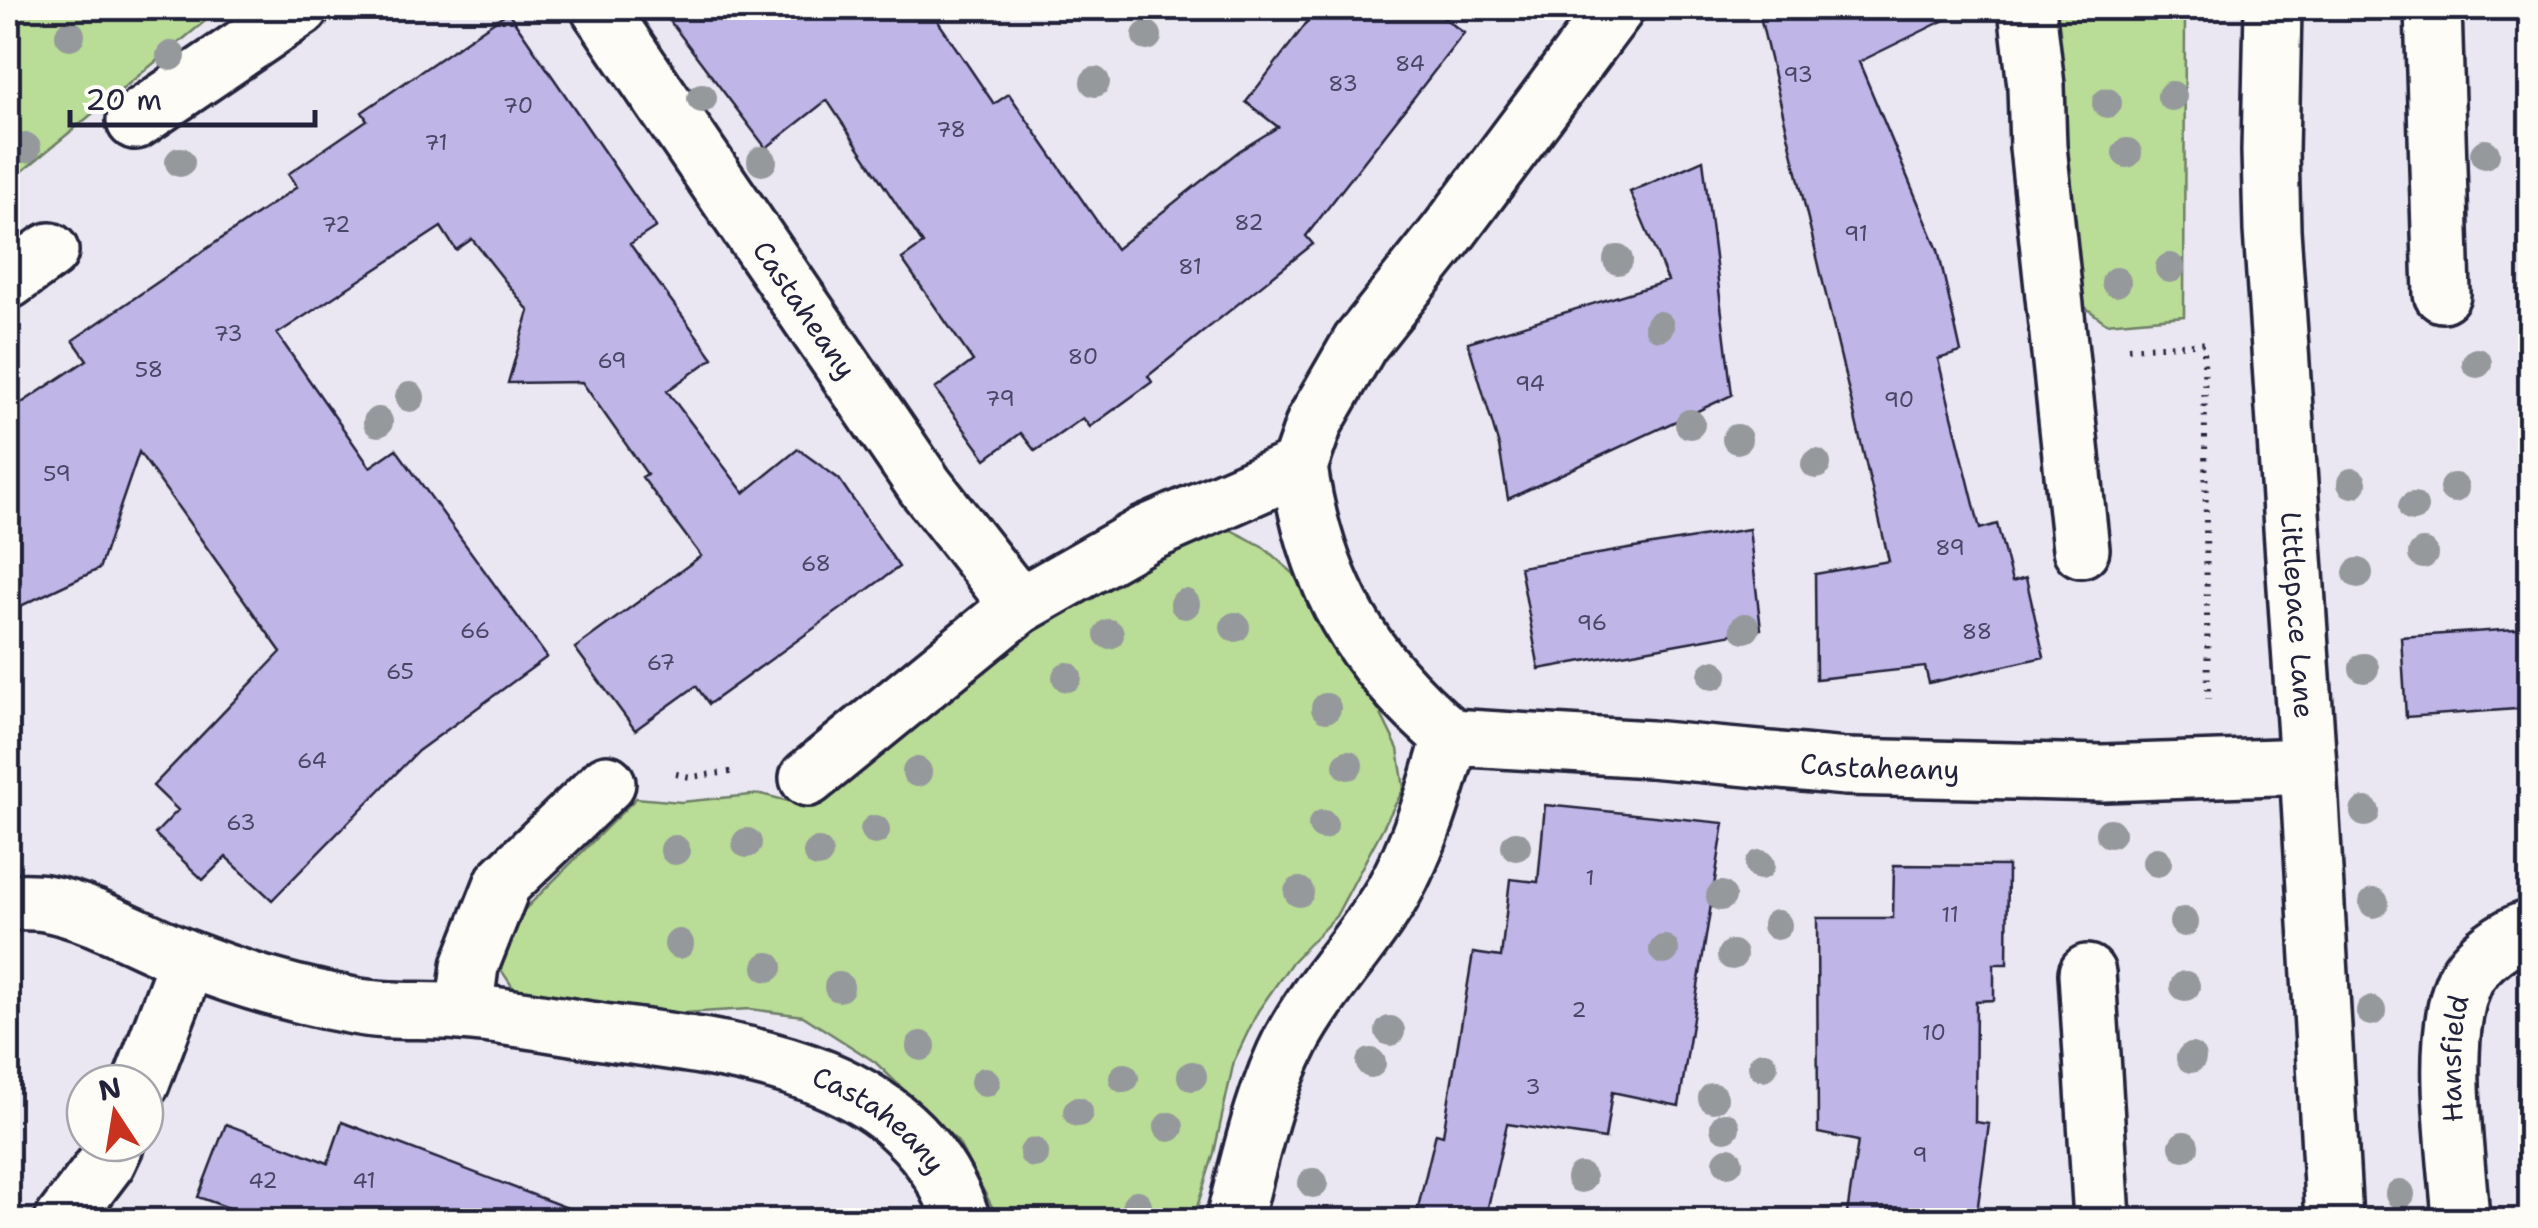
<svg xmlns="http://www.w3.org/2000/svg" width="2538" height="1228" font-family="'Shantell Sans',sans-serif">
<rect width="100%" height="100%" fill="#eae7f2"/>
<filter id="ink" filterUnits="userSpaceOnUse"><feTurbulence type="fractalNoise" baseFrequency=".01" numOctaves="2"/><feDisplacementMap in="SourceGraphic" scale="20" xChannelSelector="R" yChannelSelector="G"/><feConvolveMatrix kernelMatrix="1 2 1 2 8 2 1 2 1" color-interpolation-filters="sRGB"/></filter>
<g filter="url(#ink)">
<path fill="#b9dc96" stroke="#6e7f68" stroke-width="2.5" d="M8,8H221L8,183Z
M2054,8H2185L2184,316L2106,323L2085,307L2075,268Z
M1231,530L1262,546L1292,572L1334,645L1380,712L1398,749L1404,788L1336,916L1292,962L1258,1011L1234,1061L1214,1153L1193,1220H999L958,1142L875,1062L803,1016L750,1009L666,1014L518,995L493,958L509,925L636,798L681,802L761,794L792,802L825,794L881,756L998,649L1090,585L1211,534Z"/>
<path fill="#bfb5e6" stroke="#22223b" stroke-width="2.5" d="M660,8H929L994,104L1009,94L1116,249L1239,151L1278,127L1246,102L1318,8H1431L1464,33L1306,236L1313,244L1148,376L1152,382L1090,427L1083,418L1035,451L1021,433L986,459L935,389L973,361L902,259L923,244L827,100L766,148Z
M1758,8H1969L1859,62L1938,250L1961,352L1938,359L1980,529L1997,524L2012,582L2026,578L2044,657L1929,683L1925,667L1816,679L1815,574L1889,561Z
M508,12L656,227L630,244L713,358L667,391L744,493L798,449L839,479L899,567L709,704L696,686L635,730L575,648L701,556L642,477L647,474L582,382L508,383L529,311L472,239L456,250L441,227L277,334L370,467L396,449L547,657L418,751L272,900L226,857L203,880L155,834L178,810L153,786L281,652L139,452L99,569L8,612V412L87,360L73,340L297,187L288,174L367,120L362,112Z
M1703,160L1732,395L1508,499L1499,446L1468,342L1668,281L1630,192Z
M1749,529L1761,629L1539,669L1520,567Z
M2530,628V708L2406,717L2401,637Z
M1545,805L1724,823L1679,1106L1612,1092L1605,1139L1507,1124L1485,1220H1415L1436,1133L1443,1135L1473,953L1501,957L1510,879L1538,882Z
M1894,865L2008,866L2007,964H1994V1000L1976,1001L1975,1122L1989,1124L1976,1220H1846L1858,1141L1818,1133L1817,918H1893Z
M342,1122L586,1215L584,1220H263L198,1197L226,1124L328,1163Z"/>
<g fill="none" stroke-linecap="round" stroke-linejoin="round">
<defs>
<g id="street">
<path id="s1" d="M599,8L925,486L1019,606L1144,535L1299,467L1315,421L1360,343L1446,235L1616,8"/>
<path d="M2027,8L2036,86L2038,147L2081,549"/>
<path id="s2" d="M2273,8L2270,151L2272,230L2308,766L2334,1220"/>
<path d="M2433,8L2442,294"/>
<path d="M135,121L301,8"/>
<path d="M8,281L50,251"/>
<path d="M1299,467C1316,584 1360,660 1451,737"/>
<path d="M808,778L1019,606"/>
<path id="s3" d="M8,902C20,902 34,901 45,903C94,912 140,940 186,958C239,979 298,996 354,1006C388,1013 425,1009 460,1012C510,1015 560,1026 610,1033C746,1051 911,1068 962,1220"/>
<path d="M2087,973L2102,1220"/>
<path d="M464,1012L470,966L503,883L607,783"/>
<path d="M141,1083L188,959"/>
<path d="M63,1220L107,1162L116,1143"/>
<path id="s4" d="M1234,1220C1250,1159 1263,1095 1292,1039C1320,986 1362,945 1392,894C1420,845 1436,790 1451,737L1650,749L1846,767L2103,773L2308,766"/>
<path id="s5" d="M2461,1220C2457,1156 2438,1038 2465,980C2476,957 2507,936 2530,928"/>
</g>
</defs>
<use href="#street" stroke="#22223b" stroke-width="62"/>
<path stroke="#22223b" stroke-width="6" stroke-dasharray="2.5 8" stroke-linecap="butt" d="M2128,348L2210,343
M2204,352L2208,699
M676,774L690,777L738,771"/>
<use href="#street" stroke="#fdfcf7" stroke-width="55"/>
</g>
<g fill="#95999c">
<circle cx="70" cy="35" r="15"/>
<circle cx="1147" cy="36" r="15"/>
<circle cx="171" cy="56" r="15"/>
<circle cx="1095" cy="82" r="15"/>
<circle cx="2172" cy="96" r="15"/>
<circle cx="702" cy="98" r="15"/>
<circle cx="2107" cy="103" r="15"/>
<circle cx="26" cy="148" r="15"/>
<circle cx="2127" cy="153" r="15"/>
<circle cx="2485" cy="154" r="15"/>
<circle cx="762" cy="161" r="15"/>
<circle cx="180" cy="162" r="15"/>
<circle cx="1618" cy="260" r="15"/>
<circle cx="2170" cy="268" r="15"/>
<circle cx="2116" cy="282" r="15"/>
<circle cx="1659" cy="326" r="15"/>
<circle cx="2477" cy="363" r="15"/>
<circle cx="410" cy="397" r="15"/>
<circle cx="378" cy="422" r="15"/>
<circle cx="1690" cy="424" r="15"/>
<circle cx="1737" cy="439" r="15"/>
<circle cx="1816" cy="464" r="15"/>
<circle cx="2352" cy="483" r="15"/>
<circle cx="2454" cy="488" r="15"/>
<circle cx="2413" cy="507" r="15"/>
<circle cx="2423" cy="554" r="15"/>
<circle cx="2358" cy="573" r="15"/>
<circle cx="1185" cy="604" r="15"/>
<circle cx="1235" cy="627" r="15"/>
<circle cx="1745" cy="628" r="15"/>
<circle cx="1109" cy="634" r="15"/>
<circle cx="2364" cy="668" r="15"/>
<circle cx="1713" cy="675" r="15"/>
<circle cx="1067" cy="677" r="15"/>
<circle cx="1326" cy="708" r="15"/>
<circle cx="1348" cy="765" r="15"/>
<circle cx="917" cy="772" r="15"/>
<circle cx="2365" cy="812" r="15"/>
<circle cx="1323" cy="825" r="15"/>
<circle cx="875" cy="830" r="15"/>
<circle cx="2110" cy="833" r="15"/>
<circle cx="747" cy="843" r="15"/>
<circle cx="1516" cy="846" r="15"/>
<circle cx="675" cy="850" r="15"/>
<circle cx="818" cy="853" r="15"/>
<circle cx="2157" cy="862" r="15"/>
<circle cx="1760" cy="865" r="15"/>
<circle cx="1299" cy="892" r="15"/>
<circle cx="1721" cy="896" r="15"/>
<circle cx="2374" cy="903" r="15"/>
<circle cx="2184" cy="922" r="15"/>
<circle cx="1777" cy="925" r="15"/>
<circle cx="679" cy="944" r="15"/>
<circle cx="1664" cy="950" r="15"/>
<circle cx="1732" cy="955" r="15"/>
<circle cx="768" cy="967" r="15"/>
<circle cx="2185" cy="986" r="15"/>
<circle cx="839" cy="987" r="15"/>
<circle cx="2371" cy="1011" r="15"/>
<circle cx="1390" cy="1031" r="15"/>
<circle cx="921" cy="1046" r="15"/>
<circle cx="2191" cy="1058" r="15"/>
<circle cx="1371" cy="1063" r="15"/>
<circle cx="1763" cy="1066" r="15"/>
<circle cx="1192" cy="1076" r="15"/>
<circle cx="1124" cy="1078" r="15"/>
<circle cx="985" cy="1082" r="15"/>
<circle cx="1713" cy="1098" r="15"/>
<circle cx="1078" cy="1112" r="15"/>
<circle cx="1169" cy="1127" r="15"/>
<circle cx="1725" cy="1127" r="15"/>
<circle cx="2184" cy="1146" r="15"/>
<circle cx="1034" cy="1153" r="15"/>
<circle cx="1728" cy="1162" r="15"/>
<circle cx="1581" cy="1178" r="15"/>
<circle cx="1313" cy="1183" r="15"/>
<circle cx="2400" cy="1194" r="15"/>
<circle cx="1137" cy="1205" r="15"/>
</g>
</g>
<g text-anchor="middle" stroke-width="9" stroke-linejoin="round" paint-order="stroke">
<g font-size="22" fill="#494766">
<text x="1410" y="71">84</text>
<text x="1798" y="82">93</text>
<text x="1343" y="91">83</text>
<text x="518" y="113">70</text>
<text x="951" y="137">78</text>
<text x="436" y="150">71</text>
<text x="1249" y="230">82</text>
<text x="336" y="232">72</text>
<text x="1856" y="241">91</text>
<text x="1190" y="274">81</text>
<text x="228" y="341">73</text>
<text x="1083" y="364">80</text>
<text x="612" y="368">69</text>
<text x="149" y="377">58</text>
<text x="1530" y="391">94</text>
<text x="1000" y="406">79</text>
<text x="1899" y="407">90</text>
<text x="57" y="481">59</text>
<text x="1950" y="555">89</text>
<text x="816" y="571">68</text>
<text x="1592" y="630">96</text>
<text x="475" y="638">66</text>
<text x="1977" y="639">88</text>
<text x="661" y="670">67</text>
<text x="400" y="679">65</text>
<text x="312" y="768">64</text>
<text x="241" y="830">63</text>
<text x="1590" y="885">1</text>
<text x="1950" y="922">11</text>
<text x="1579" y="1017">2</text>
<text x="1934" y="1040">10</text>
<text x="1533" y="1094">3</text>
<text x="1920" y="1162">9</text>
<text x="263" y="1188">42</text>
<text x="364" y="1188">41</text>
</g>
<g font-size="28" fill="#22223b" stroke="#fdfcf7">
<text dy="10" stroke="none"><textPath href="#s1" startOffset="365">Castaheany</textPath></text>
<text dy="10" stroke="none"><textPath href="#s2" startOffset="608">Littlepace Lane</textPath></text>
<text dy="10" stroke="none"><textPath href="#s4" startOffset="965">Castaheany</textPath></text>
<text dy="10" stroke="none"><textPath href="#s5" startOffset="162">Hansfield</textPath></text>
<text dy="10" stroke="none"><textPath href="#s3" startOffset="910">Castaheany</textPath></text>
</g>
</g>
<rect width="2538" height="1228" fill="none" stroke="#fdfcf7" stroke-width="40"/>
<rect x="20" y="20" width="2498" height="1188" fill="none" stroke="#22223b" stroke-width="4" filter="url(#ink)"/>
<g transform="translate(115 1113) rotate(348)"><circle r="48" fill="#fdfcf7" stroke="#a5a5ac" stroke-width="2.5"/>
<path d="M0-8L18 38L0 25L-18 38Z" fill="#c8321e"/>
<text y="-15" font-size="28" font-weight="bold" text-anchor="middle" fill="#22223b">N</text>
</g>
<path d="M70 110v15h245v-15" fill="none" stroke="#22223b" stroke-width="5"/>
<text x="85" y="110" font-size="30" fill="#22223b" stroke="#fdfcf7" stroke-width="8" paint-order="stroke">20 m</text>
</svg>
